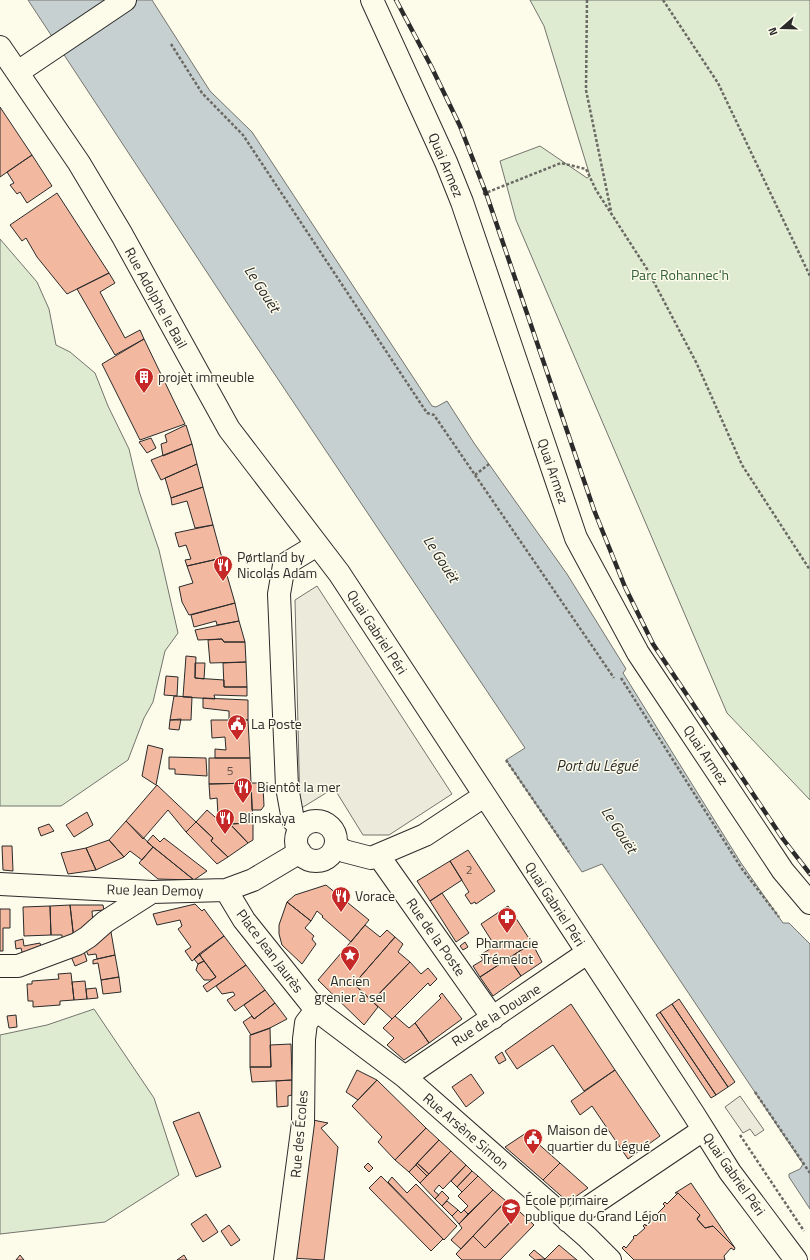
<svg xmlns="http://www.w3.org/2000/svg" width="810" height="1260" font-family="'Titillium Web',sans-serif">
<rect width="100%" height="100%" fill="#fdfbea"/>
<path fill="#deebd1" stroke="#74746e" d="M530,0H810V800L727,713L516,220L500,161L540,146L587,178L590,176L544,26Z
M0,239L37,282L49,309L56,345L70,352L95,373L108,406L129,449L139,491L159,550L178,633L165,651L153,702L144,718L128,760L61,806H0Z
M94,1009L154,1098L179,1175L105,1222L0,1234V1035L47,1025Z"/>
<path fill="#eceadb" stroke="#74746e" d="M317,586L452,794L389,835H363L334,788L300,809L295,600Z
M740,1096L764,1130L755,1136L750,1129L743,1133L725,1107Z"/>
<path fill="#c7d0d0" stroke="#74746e" d="M28,0H152L210,91L252,132L432,406L436,407L447,401L474,443L567,574L626,669L623,673L741,863L783,923H789L810,944V1209L789,1177V1174L800,1169L803,1164L602,864L582,872L506,760L525,748L237,318Z"/>
<path fill="#f2b8a0" stroke="#2b2b2b" d="M0,107L32,155L0,177Z
M32,155L52,186L27,203L20,192L17,194L10,185L14,183L7,172Z
M57,193L109,273L67,294L37,257L26,238L22,241L10,225Z
M109,273L115,283L100,292L125,338L140,330L144,339L115,355L77,289Z
M144,339L185,424L140,440L102,364Z
M186,425L192,444L163,456L161,444L167,442L165,435Z
M151,438L156,448L147,453L139,442Z
M192,444L197,464L161,480L151,460Z
M197,464L203,487L171,498L165,478Z
M203,487L213,525L195,528L187,501L172,505L171,498Z
M213,525L222,558L187,566L185,560L191,559L186,545L179,547L175,533Z
M222,558L235,603L189,615L182,602L179,587L193,583L187,566Z
M235,603L239,621L217,625L216,621L194,627L191,615Z
M239,621L245,642H224L222,639L198,640L195,630Z
M222,639L224,642H245L246,662L210,663L208,640Z
M186,656L196,657L195,678L224,680V687H247V696L214,695L215,699L183,697Z
M246,662L247,687H224L223,663Z
M195,663H205L204,679L195,678Z
M166,676L178,677L177,696L164,695Z
M174,696L192,697L191,720H170Z
M203,698L248,700V720H229V711L203,708Z
M181,719L179,730L169,729L170,720Z
M211,720H248L250,758H215V749L226,750L225,737L212,738Z
M148,745L163,749L156,785L142,776Z
M169,757L206,758L207,776L175,774V769H169Z
M209,758H250L251,783L209,784Z
M251,783L253,823L226,824L218,815L217,798L210,799L209,784Z
M251,783H260L263,786L264,806L261,810H252Z
M157,785L196,822L186,832L168,810L143,839L126,821Z
M207,810L223,824H230L248,843L228,857L211,841L213,838L196,822Z
M87,812L93,825L74,837L66,825Z
M126,821L153,847L142,860L130,851L124,857L109,840Z
M196,822L213,838L211,841L228,857L217,864L186,832Z
M253,823V840L248,843L230,824Z
M49,824L54,831L41,836L38,828Z
M153,835L160,842L164,838L207,871L194,880L147,842Z
M109,840L124,857L96,870L86,848Z
M2,846H12L13,871L3,870Z
M153,847L194,880L158,879L139,863Z
M86,848L96,870L68,874L61,853Z
M468,850L495,891L476,904L475,902L471,904L465,895L469,892L450,861Z
M450,861L462,880L430,901L417,881Z
M326,885L369,920L351,942L322,917L323,916L317,911L311,921L287,902L295,895Z
M442,893L469,933L456,942L430,901Z
M287,902L311,921L305,928L314,936L312,939L316,944L302,964L282,945L279,934V925Z
M195,904L202,911L204,909L224,936L192,961L185,951L191,947L178,929L182,926L180,920L157,925L153,914Z
M70,905L74,940L62,947V935H51L50,906Z
M70,905H103L104,910L92,911L93,924L84,925L86,936L74,940Z
M50,906L51,935L24,936L23,907Z
M508,906L532,943L480,977L473,966L483,960L480,955L495,946L481,924Z
M0,909H10V928H3V951H0Z
M365,925L380,937L387,930L395,937L354,984L378,1007L364,1025L318,980Z
M111,932L115,955L97,959L96,954L88,955L84,945L92,937Z
M224,936L246,965L207,992L203,986L216,977L199,954Z
M395,937L403,944L398,952L410,962L372,1001L354,984Z
M23,939L24,946L40,943L43,954L24,960L21,948L16,949L15,941Z
M465,942L468,947L463,950L460,946Z
M532,943L542,962L521,976L509,958Z
M83,948L87,961L75,966L70,954Z
M199,954L204,961L198,964L194,959Z
M115,955L119,977L101,980L98,963L93,964V960Z
M509,958L521,976L493,996L480,977Z
M204,961L216,977L211,980H204L196,970L198,964Z
M410,962L421,974L428,968L437,979L430,986L428,983L392,1019L372,1001Z
M246,965L265,990L235,1011L227,1000L235,995L233,992L222,994L216,986Z
M71,973L74,1000L60,1001V1005L33,1007V1001H28L27,984H32V981L59,979L58,974Z
M119,977L121,992L103,994L101,980Z
M85,981L87,999L74,1000L72,982Z
M96,988L98,998L87,999L86,989Z
M265,990L275,1003L254,1019L244,1005Z
M442,993L462,1019L429,1043L415,1023L441,998L439,996Z
M679,999L735,1082L728,1087L672,1004Z
M275,1003L287,1019L268,1029L251,1035L243,1022L252,1016L254,1019Z
M571,1004L615,1070L584,1091L553,1045L517,1069L505,1051Z
M672,1004L728,1087L716,1095L660,1012Z
M660,1012L716,1095L711,1098L656,1015Z
M16,1015L17,1027L9,1028L7,1016Z
M395,1016L409,1028L415,1023L429,1043L404,1060L387,1045L394,1038L383,1028Z
M270,1028L271,1067H250V1035Z
M291,1044L292,1080L252,1082L250,1067H271L270,1045Z
M502,1052L506,1060L499,1064L495,1057Z
M357,1070L377,1080L358,1100L346,1092Z
M615,1070L660,1136L628,1159L592,1106L580,1115L571,1101Z
M471,1074L484,1093L466,1107L452,1087Z
M292,1080V1095L288,1096V1106L277,1107L276,1081Z
M377,1080L426,1128L395,1160L378,1142L382,1137L352,1106Z
M199,1112L221,1167L196,1177L173,1122Z
M313,1120L328,1123L321,1128L338,1147L324,1260L292,1258Z
M426,1128L439,1140L409,1172L395,1160Z
M526,1133L560,1163L543,1180L505,1147Z
M439,1140L451,1151L429,1174L417,1163Z
M451,1151L466,1165L443,1189L439,1185L434,1191L439,1195L435,1199L420,1183Z
M368,1163L373,1168L369,1172L364,1167Z
M417,1163L429,1174L427,1176L416,1165Z
M560,1163L588,1188L568,1202L543,1180Z
M416,1165L427,1176L420,1183L409,1172Z
M466,1165L472,1171L457,1187L451,1181Z
M472,1171L478,1176L462,1192L457,1187Z
M381,1176L443,1239L431,1251L369,1188Z
M478,1176L493,1190L468,1214L464,1210L468,1206L458,1196Z
M392,1177L407,1193L416,1184L457,1226L444,1240L388,1182Z
M691,1183L735,1248L713,1226L705,1228L697,1219L700,1215L678,1193H675Z
M493,1190L506,1201L461,1249L451,1240L462,1228L459,1224Z
M442,1191L449,1198L442,1206L435,1199Z
M678,1193L700,1215L697,1219L705,1228L713,1226L735,1248L734,1250L731,1248L724,1256L725,1260H634L622,1248L624,1246L626,1248L634,1238L633,1237L635,1235L636,1236L645,1228L643,1226L645,1224L646,1226L654,1217L653,1216L655,1214L656,1215L665,1206L663,1204L665,1202L667,1204Z
M447,1201L458,1210L452,1216L442,1206Z
M506,1201L520,1212L485,1248L473,1236Z
M458,1210L461,1213L464,1210L468,1214L459,1224L452,1216Z
M520,1212L534,1225L500,1260H462L456,1254L473,1236L485,1248Z
M206,1214L218,1232L203,1242L191,1224Z
M229,1225L240,1240L231,1246L221,1231Z
M559,1245L577,1260H544Z
M534,1250L545,1259L535,1260L529,1255Z
M20,1255L24,1260H16Z
M184,1255L187,1260H177Z"/>
<g fill="none" stroke-linecap="round" stroke-linejoin="round">
<defs>
<path id="minor" d="M372,0L446,162L462,202L576,538L638,653L783,871L810,903
M0,47L79,163L122,235L229,429L339,573L693,1113L730,1172L796,1260
M18,72L125,0
M296 841a20 20 0 1 1 40 0a20 20 0 1 1-40 0Z
M301,828L293,820L287,787L279,594L284,565L317,545
M336,845L344,851L371,858L425,835L484,796
M378,855L493,1018
M0,884L152,892L226,890L253,880L300,852
M226,890L244,920L316,1010L405,1077L587,1237L610,1260
M0,966H18L77,944L88,937L105,922L152,892
M405,1077L587,953
M568,1221L703,1130
M285,1260L303,1123L304,1039L306,1023L316,1010"/>
</defs>
<use href="#minor" stroke="#2b2b2b" stroke-width="24"/>
<path stroke="#6a6964" stroke-width="2.5" stroke-dasharray="3 2" stroke-linecap="butt" d="M587,0L586,90L611,211
M663,0L718,83L810,276
M171,44L202,93L243,135L427,413L434,415L614,678
M483,194L561,163L586,169L596,190L647,269L697,364L742,465L810,570
M475,475L489,464
M621,678L742,869L779,917
M506,760L569,852
M755,1092L810,1173
M740,1135L804,1231"/>
<use href="#minor" stroke="#fdfbea" stroke-width="22"/>
<defs>
<path id="rail" d="M396,0L431,66L460,126L486,193L594,510L625,587L653,644L783,839L810,874"/>
</defs>
<use href="#rail" stroke="#2b2b2b" stroke-width="4.5"/>
<use href="#rail" stroke="#fdfbea" stroke-width="3" stroke-dasharray="9" stroke-linecap="butt"/>
</g>
<defs>
<symbol id="building-pin" viewBox="-11 -11 22 30"><path d="M0 17L-7.5 6A9.5 9.5 0 1 1 7.5 6Z" fill="#c62828" stroke="#fdfbea"/><path d="M-4-6H4V6H1V3H-1V6H-4ZM-2.5-4.3h1.7v1.8h-1.7ZM.8-4.3h1.7v1.8H.8ZM-2.5-1h1.7V.8h-1.7ZM.8-1h1.7V.8H.8Z" fill="#fff"/></symbol>
<symbol id="restaurant-pin" viewBox="-11 -11 22 30"><path d="M0 17L-7.5 6A9.5 9.5 0 1 1 7.5 6Z" fill="#c62828" stroke="#fdfbea"/><path d="M-5-6h1v4h1v-4h1v4h1v-4h1v5L-1.5 .5V6h-2V.5L-5-1ZM5-6V6H3V1.5H1.5Q1.5-4 5-6Z" fill="#fff"/></symbol>
<symbol id="civic-pin" viewBox="-11 -11 22 30"><path d="M0 17L-7.5 6A9.5 9.5 0 1 1 7.5 6Z" fill="#c62828" stroke="#fdfbea"/><path d="M-.6-6.5H3V-4.5H.6V-3L4-1V1h2V6H-6V1h2V-1L-.6-3ZM-1.2 2.5V6h2.4V2.5Z" fill="#fff"/></symbol>
<symbol id="pharmacy-pin" viewBox="-11 -11 22 30"><path d="M0 17L-7.5 6A9.5 9.5 0 1 1 7.5 6Z" fill="#c62828" stroke="#fdfbea"/><path d="M-2-6h4v4h4v4h-4v4h-4v-4h-4v-4h4Z" fill="#fff"/></symbol>
<symbol id="sight-pin" viewBox="-11 -11 22 30"><path d="M0 17L-7.5 6A9.5 9.5 0 1 1 7.5 6Z" fill="#c62828" stroke="#fdfbea"/><path d="M0-6L1.8-2.2L6-1.7L2.9 1.2L3.7 5.4L0 3.3L-3.7 5.4L-2.9 1.2L-6-1.7L-1.8-2.2Z" fill="#fff"/></symbol>
<symbol id="school-pin" viewBox="-11 -11 22 30"><path d="M0 17L-7.5 6A9.5 9.5 0 1 1 7.5 6Z" fill="#c62828" stroke="#fdfbea"/><path d="M0-5L7-2L0 1L-7-2ZM-4 1L0 2.5L4 1V4Q0 6-4 4Z" fill="#fff"/></symbol>
</defs>
<g fill-rule="evenodd">
<use href="#building-pin" x="133" y="366" width="22" height="30"/>
<use href="#restaurant-pin" x="212" y="554" width="22" height="30"/>
<use href="#civic-pin" x="226" y="713" width="22" height="30"/>
<use href="#restaurant-pin" x="232" y="776" width="22" height="30"/>
<use href="#restaurant-pin" x="214" y="807" width="22" height="30"/>
<use href="#restaurant-pin" x="330" y="885" width="22" height="30"/>
<use href="#pharmacy-pin" x="496" y="906" width="22" height="30"/>
<use href="#sight-pin" x="339" y="944" width="22" height="30"/>
<use href="#civic-pin" x="522" y="1127" width="22" height="30"/>
<use href="#school-pin" x="500" y="1197" width="22" height="30"/>
</g>
<g text-anchor="middle" stroke-width="3" stroke-linejoin="round" paint-order="stroke">
<g font-size="12" fill="#5d4e48">
<text x="230" y="775">5</text>
<text x="469" y="874">2</text>
</g>
<g font-size="14" fill="#2b2b2b" stroke="#fdfbea">
<text transform="translate(446 165) rotate(67)" y="5">Quai Armez</text>
<text transform="translate(156 298) rotate(61)" y="5">Rue Adolphe le Bail</text>
<text transform="translate(553 471) rotate(71)" y="5">Quai Armez</text>
<text transform="translate(377 632) rotate(57)" y="5">Quai Gabriel Péri</text>
<text transform="translate(706 755) rotate(56)" y="5">Quai Armez</text>
<text transform="translate(155 890) rotate(1)" y="5">Rue Jean Demoy</text>
<text transform="translate(555 904) rotate(57)" y="5">Quai Gabriel Péri</text>
<text transform="translate(436 937) rotate(55)" y="5">Rue de la Poste</text>
<text transform="translate(270 951) rotate(53)" y="5">Place Jean Jaurès</text>
<text transform="translate(496 1015) rotate(-33)" y="5">Rue de la Douane</text>
<text transform="translate(466 1131) rotate(41)" y="5">Rue Arsène Simon</text>
<text transform="translate(299 1134) rotate(-85)" y="5">Rue des Écoles</text>
<text transform="translate(734 1174) rotate(55)" y="5">Quai Gabriel Péri</text>
</g>
<g font-size="14" fill="#34623c" stroke="#fdfbea">
<text x="680" y="280">Parc Rohannec'h</text>
</g>
<g font-size="14" fill="#2b2b2b" stroke="#fdfbea" text-anchor="start">
<text x="158" y="382">projet immeuble</text>
<text x="237" y="562">Pørtland by<tspan x="237" dy="16">Nicolas Adam</tspan></text>
<text x="251" y="729">La Poste</text>
<text x="257" y="792">Bientôt la mer</text>
<text x="239" y="823">Blinskaya</text>
<text x="355" y="901">Vorace</text>
<text x="507" y="948" text-anchor="middle">Pharmacie<tspan x="507" dy="16">Trémelot</tspan></text>
<text x="350" y="986" text-anchor="middle">Ancien<tspan x="350" dy="16">grenier à sel</tspan></text>
<text x="547" y="1135">Maison de<tspan x="547" dy="16">quartier du Légué</tspan></text>
<text x="525" y="1205">École primaire<tspan x="525" dy="16">publique du Grand Léjon</tspan></text>
</g>
<g font-size="15" font-style="italic" fill="#2b2b2b" stroke="#fdfbea">
<text transform="translate(262 289) rotate(57)" y="5">Le Gouët</text>
<text transform="translate(441 559) rotate(57)" y="5">Le Gouët</text>
<text x="597" y="771">Port du Légué</text>
<text transform="translate(619 830) rotate(57)" y="5">Le Gouët</text>
</g>
</g>
<g transform="translate(782 28) rotate(250)" stroke="#fdfbea" stroke-width="3" paint-order="stroke">
<path d="M0-3L7 15L0 10L-7 15Z" fill="#2b2b2b"/>
<text y="-6" font-size="11" font-weight="bold" text-anchor="middle" fill="#2b2b2b">N</text>
</g>
</svg>
